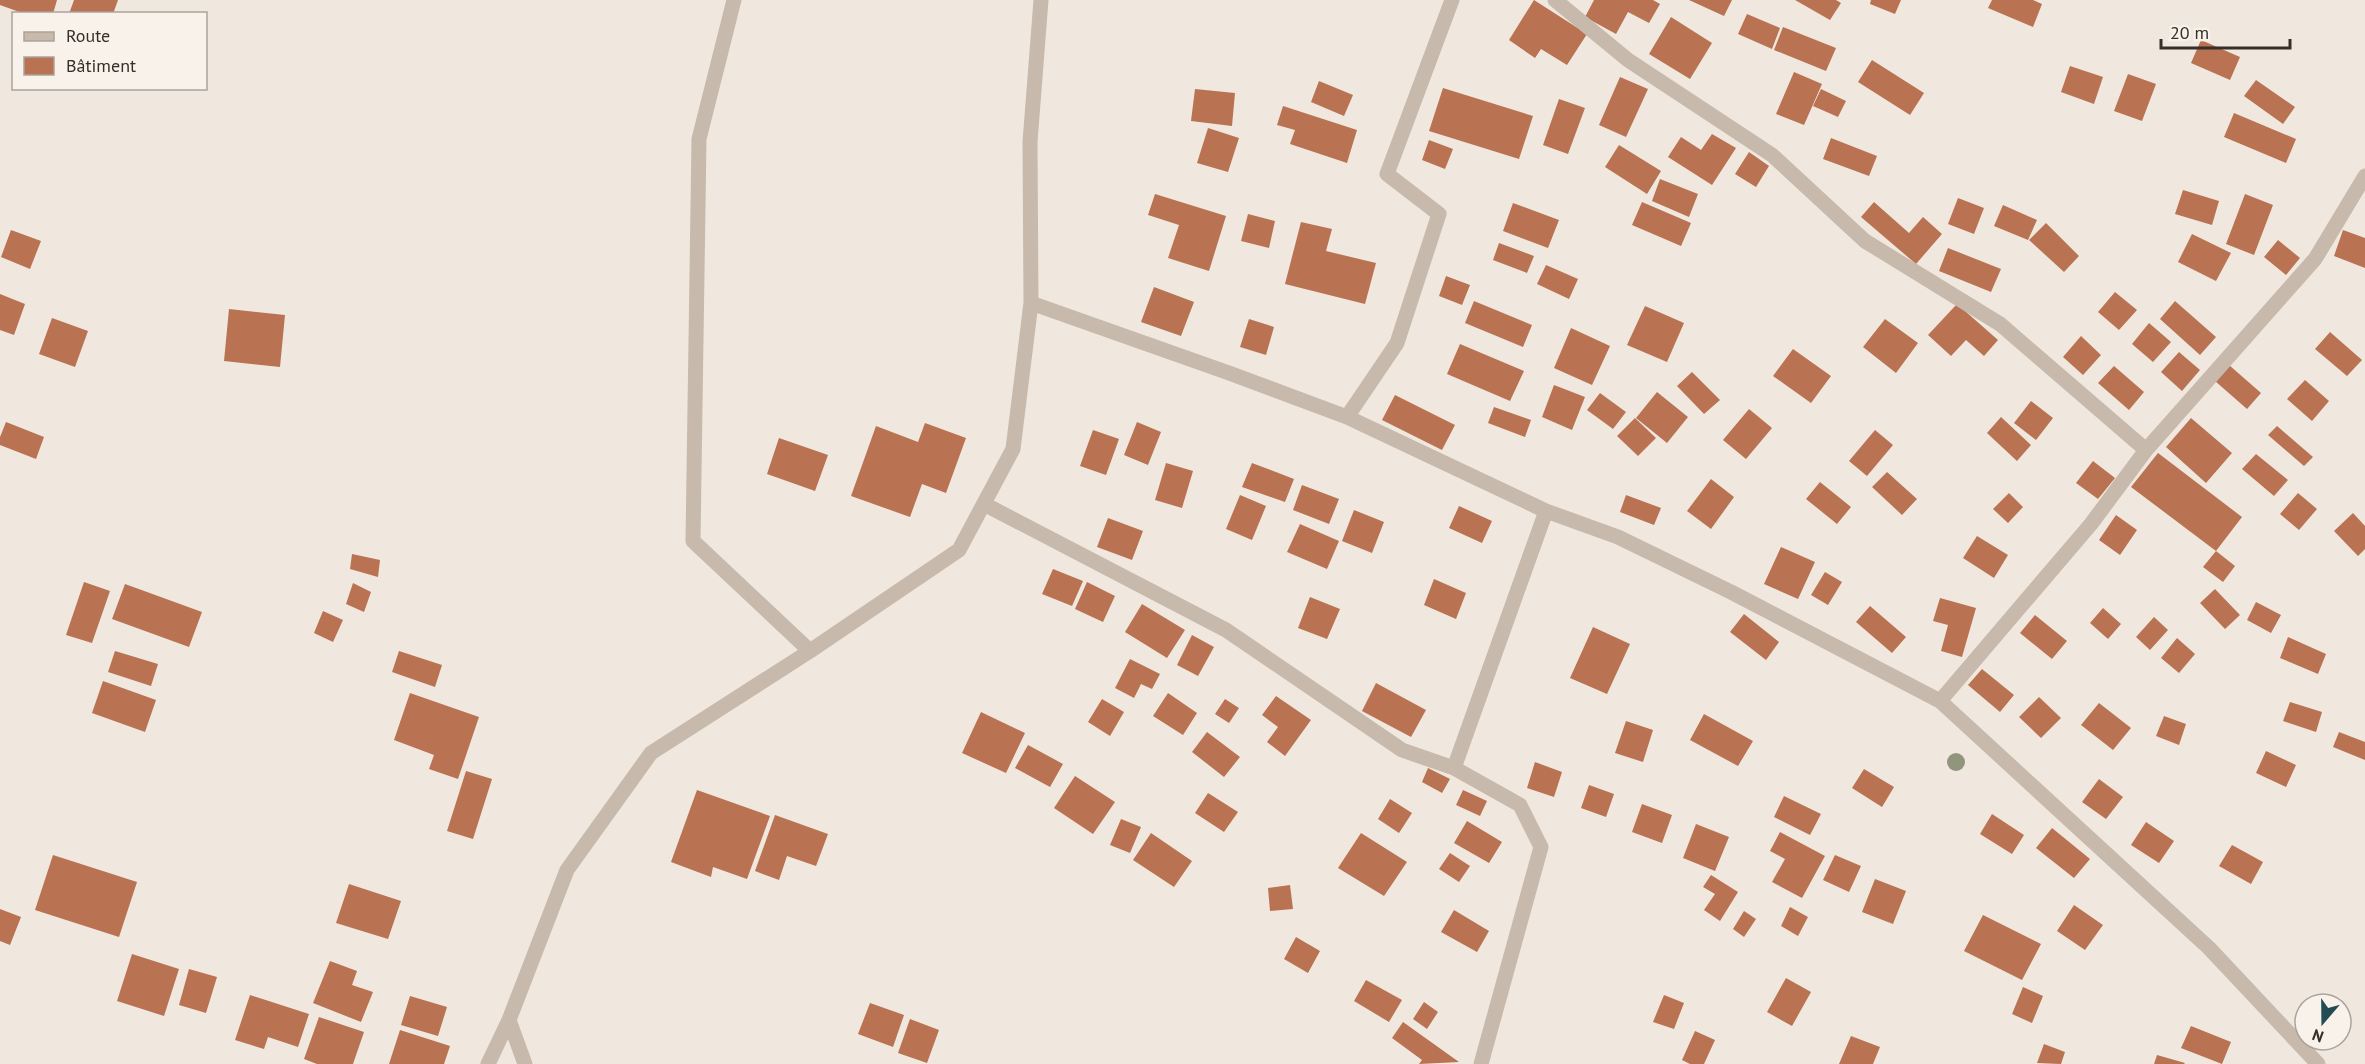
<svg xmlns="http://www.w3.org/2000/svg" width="2365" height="1064" font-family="'PT Sans',sans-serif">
<rect width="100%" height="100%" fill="#f0e8de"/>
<path fill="#b97252" d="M0,0H57L53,14H25L0,5Z
M74,0H118L113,14H69Z
M1534,0L1587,34L1567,65L1541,49L1535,58L1509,40Z
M1594,0H1653L1660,4L1649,23L1628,12L1616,34L1585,17Z
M1689,0H1732L1724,16Z
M1795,0H1836L1841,3L1830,20Z
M1871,0H1901L1895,14L1870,4Z
M1992,0H2033L2042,4L2033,27L1988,8Z
M1747,14L1780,28L1772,49L1738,34Z
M1671,17L1712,43L1690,79L1649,54Z
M1783,27L1836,48L1826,71L1774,50Z
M2201,40L2240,57L2230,80L2191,63Z
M1872,60L1924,93L1910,115L1858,82Z
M2070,66L2103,77L2094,104L2061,92Z
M1794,72L1822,84L1804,125L1776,114Z
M2128,74L2156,84L2142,121L2114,111Z
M1620,77L1648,89L1626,137L1599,125Z
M2256,80L2295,107L2283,124L2244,96Z
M1319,81L1353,95L1344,116L1311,102Z
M1443,88L1533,116L1519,159L1429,131Z
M1195,89L1235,93L1232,126L1191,121Z
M1821,89L1846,101L1838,117L1813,106Z
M1559,99L1585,108L1568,154L1543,145Z
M1283,106L1357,130L1347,163L1290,144L1295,130L1277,125Z
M2234,113L2296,139L2286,163L2224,137Z
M1208,128L1239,138L1228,172L1197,163Z
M1712,134L1736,148L1712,185L1668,157L1681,137L1701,150Z
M1831,138L1877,156L1869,176L1823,159Z
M1429,140L1453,149L1445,169L1422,160Z
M1619,145L1661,171L1647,194L1605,167Z
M1749,152L1769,166L1756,187L1735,174Z
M1660,179L1698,194L1689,217L1652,201Z
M2183,190L2219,201L2212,225L2175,214Z
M1155,194L1226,216L1209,271L1168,258L1179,225L1148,215Z
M2245,194L2273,205L2254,255L2226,244Z
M1958,198L1984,208L1974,234L1948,224Z
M1642,202L1691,223L1681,246L1632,225Z
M1874,202L1909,233L1923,217L1942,234L1916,264L1861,217Z
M1513,203L1559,220L1548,248L1503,231Z
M2003,205L2037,220L2028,240L1994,226Z
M1248,214L1275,221L1269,248L1241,241Z
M1301,222L1332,229L1326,251L1376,263L1365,304L1285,284Z
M2046,223L2079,256L2064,272L2029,240Z
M11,230L41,241L30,269L1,257Z
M2343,230L2365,238V268L2334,256Z
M2192,234L2231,253L2216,281L2178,262Z
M2278,240L2300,258L2286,275L2264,257Z
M1499,243L1534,256L1527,273L1493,260Z
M1948,248L2001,269L1991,292L1939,271Z
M1546,265L1578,279L1569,299L1537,284Z
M1446,276L1470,285L1462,305L1439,296Z
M1154,287L1194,302L1181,336L1141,322Z
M2115,292L2137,310L2119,330L2098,312Z
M0,294L25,304L14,335L0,330Z
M1474,301L1532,325L1523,347L1465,323Z
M2175,301L2216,337L2200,355L2160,319Z
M1957,304L1998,340L1984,356L1966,340L1951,356L1928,335Z
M1645,306L1684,323L1667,362L1627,345Z
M229,309L285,315L280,367L224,361Z
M52,318L88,331L75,367L39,354Z
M1249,319L1274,327L1266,355L1240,347Z
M1885,319L1918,343L1896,373L1863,347Z
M2149,323L2171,342L2153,362L2132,344Z
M1571,328L1610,346L1592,385L1554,368Z
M2330,332L2362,360L2347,376L2315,349Z
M2081,336L2101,355L2083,375L2063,357Z
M1460,344L1524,371L1510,401L1447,374Z
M1793,349L1831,376L1811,403L1773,376Z
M2179,352L2200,370L2182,391L2161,372Z
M2229,365L2261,393L2247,409L2215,381Z
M2114,366L2144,392L2129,410L2098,383Z
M1692,372L1720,400L1704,414L1677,386Z
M2305,380L2329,401L2312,421L2287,399Z
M1554,385L1585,397L1572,430L1542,417Z
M1657,392L1688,417L1667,443L1636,418Z
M1600,393L1626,412L1613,429L1587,410Z
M1395,395L1455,425L1442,450L1382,420Z
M2031,401L2053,418L2036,440L2014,423Z
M1494,407L1531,420L1525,437L1488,423Z
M1749,409L1772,428L1746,459L1723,440Z
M2001,417L2031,445L2017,461L1987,433Z
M1635,418L1656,438L1638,456L1617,436Z
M2191,418L2232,453L2206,483L2166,447Z
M6,422L44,437L36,459L0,445V437Z
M1137,422L1161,432L1148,465L1124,455Z
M925,423L966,438L946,493L922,484L910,517L851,496L876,426L918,442Z
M2277,426L2313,457L2304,466L2268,435Z
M1093,430L1119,439L1106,475L1080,466Z
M1875,430L1893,445L1867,476L1849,461Z
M779,438L828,455L815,491L767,474Z
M2158,453L2242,517L2216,551L2131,487Z
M2256,454L2288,480L2274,496L2242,469Z
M2093,461L2115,478L2098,499L2076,483Z
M1166,463L1193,471L1182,508L1155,500Z
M1252,463L1294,479L1285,502L1242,487Z
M1887,472L1917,499L1902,515L1872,487Z
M1711,479L1734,497L1711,529L1687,511Z
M1820,482L1851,507L1837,524L1806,499Z
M1302,485L1339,499L1329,524L1293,510Z
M2009,493L2023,507L2008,523L1993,509Z
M2298,493L2317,509L2299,530L2280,514Z
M1240,495L1266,506L1252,540L1226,529Z
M1626,495L1661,508L1654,525L1620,512Z
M1459,506L1492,521L1482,543L1449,528Z
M1354,510L1384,522L1372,553L1342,541Z
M2353,513L2365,526V549L2358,556L2334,531Z
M2116,515L2137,530L2120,555L2099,540Z
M1108,518L1143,531L1132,560L1097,547Z
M1300,524L1339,541L1327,569L1287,552Z
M1977,536L2008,555L1994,578L1963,558Z
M1781,547L1815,562L1798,599L1764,584Z
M2216,551L2235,566L2223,582L2203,567Z
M352,554L380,560L378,577L350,569Z
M1053,569L1083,581L1072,606L1042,594Z
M1825,572L1842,582L1828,605L1811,595Z
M1434,579L1466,593L1456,619L1424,605Z
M84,582L110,591L92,643L66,635Z
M1087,582L1115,596L1103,622L1075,609Z
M353,583L371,592L364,612L346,604Z
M125,584L202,612L189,647L112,619Z
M2215,589L2240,615L2225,629L2200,603Z
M1310,597L1340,609L1327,639L1298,628Z
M1940,598L1976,608L1962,657L1941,651L1948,625L1933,621Z
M2256,602L2281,615L2271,633L2247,620Z
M1142,604L1185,630L1167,658L1125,632Z
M1870,606L1906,637L1892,653L1856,622Z
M2103,608L2121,624L2108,639L2090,623Z
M323,611L343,620L333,642L314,633Z
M1744,614L1779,642L1766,660L1730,632Z
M2035,615L2067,641L2052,659L2020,633Z
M2154,617L2168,630L2150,650L2136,637Z
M1593,627L1630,644L1607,694L1570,678Z
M1192,635L1214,647L1198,676L1177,665Z
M2288,637L2326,654L2318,674L2280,658Z
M2177,638L2195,654L2179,673L2161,658Z
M115,651L158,664L151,686L108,672Z
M399,651L442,665L435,687L392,672Z
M1130,659L1160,674L1152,689L1141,684L1134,698L1115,688Z
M1982,669L2014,695L2000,712L1968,685Z
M103,681L156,700L145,732L92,713Z
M1376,683L1426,710L1411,737L1362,711Z
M410,693L479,717L458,779L429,769L434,755L394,740Z
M1168,693L1197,713L1183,735L1153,716Z
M1276,696L1311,720L1285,756L1267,742L1278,727L1262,715Z
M2039,697L2061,718L2041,738L2019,717Z
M1102,699L1124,712L1110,736L1088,722Z
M1225,699L1239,708L1229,723L1215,714Z
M2290,702L2322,712L2316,732L2283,721Z
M2099,703L2131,728L2113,750L2081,725Z
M981,712L1025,733L1006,773L962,753Z
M1704,714L1753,741L1738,766L1690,740Z
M2164,716L2186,724L2179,745L2156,736Z
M1626,721L1653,730L1643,762L1615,753Z
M1207,732L1240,757L1224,777L1192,752Z
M2339,732L2365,742V760L2333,747Z
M1028,745L1063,764L1050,787L1015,768Z
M2266,751L2296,765L2286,787L2256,773Z
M1535,762L1562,772L1554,797L1527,788Z
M1428,768L1450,779L1442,793L1422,782Z
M1864,769L1894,787L1882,807L1852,788Z
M466,771L492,779L473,839L447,831Z
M1075,776L1115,802L1093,834L1054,808Z
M2099,779L2123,797L2106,819L2082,802Z
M1589,785L1614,794L1606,817L1581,808Z
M697,790L770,816L747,879L713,867L711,877L671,862Z
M1463,790L1487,801L1480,816L1456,805Z
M1208,793L1238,812L1224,832L1195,813Z
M1784,796L1821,814L1810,835L1774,817Z
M1390,799L1412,813L1399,833L1378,819Z
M1642,804L1672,815L1662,843L1632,832Z
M1992,814L2024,835L2012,854L1980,834Z
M775,815L828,834L816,866L787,856L779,880L755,871Z
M1121,819L1141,827L1130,853L1110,845Z
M1467,821L1502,842L1489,863L1454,843Z
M2146,822L2174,841L2159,863L2131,845Z
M1696,824L1729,837L1715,871L1683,858Z
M2052,828L2090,859L2074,878L2036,848Z
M1780,832L1825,856L1802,898L1772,882L1785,859L1770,851Z
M1151,833L1192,861L1174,887L1133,860Z
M1361,833L1407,862L1384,896L1338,868Z
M2232,845L2263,862L2251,884L2219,866Z
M1450,853L1470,866L1459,882L1439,869Z
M53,855L137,882L119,937L35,910Z
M1835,855L1861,866L1849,892L1823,880Z
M1711,875L1738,892L1720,921L1704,910L1715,894L1703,887Z
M1875,879L1906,891L1893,924L1862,912Z
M349,884L401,901L388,939L336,923Z
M1290,885L1293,909L1270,911L1268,888Z
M2074,905L2103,925L2085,950L2057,931Z
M1790,907L1808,917L1798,936L1781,926Z
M0,909L21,917L10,945L0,941Z
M1454,910L1489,931L1477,952L1441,932Z
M1744,911L1756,919L1744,937L1733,929Z
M1983,915L2041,944L2022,980L1964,951Z
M1296,937L1320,951L1308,973L1284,959Z
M132,954L179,969L164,1016L117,1001Z
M330,961L357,971L352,985L373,992L361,1022L313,1003Z
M189,969L217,977L206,1013L179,1005Z
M1786,978L1811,992L1792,1026L1767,1012Z
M1366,980L1402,1000L1389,1022L1354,1001Z
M2023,987L2043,996L2032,1023L2012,1014Z
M250,995L309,1014L298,1047L268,1037L264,1049L235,1040Z
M1664,995L1684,1003L1674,1029L1653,1022Z
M410,996L447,1007L438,1036L401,1025Z
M1424,1002L1438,1012L1427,1029L1413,1019Z
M870,1003L904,1015L893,1047L858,1034Z
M319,1017L364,1032L353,1064H317L304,1059Z
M910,1019L939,1030L927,1063L898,1053Z
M1403,1022L1459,1062L1419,1064L1422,1060L1392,1038Z
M2191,1026L2231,1042L2222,1064L2181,1048Z
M400,1030L450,1046L444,1064H389Z
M1695,1031L1715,1040L1704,1064H1690L1682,1060Z
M1851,1036L1880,1047L1873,1064H1839Z
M2044,1044L2065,1052L2061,1064L2037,1063Z
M2157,1055L2185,1063L2184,1064H2154Z"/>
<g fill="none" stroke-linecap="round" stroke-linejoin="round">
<path stroke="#c7b9ab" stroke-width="15" d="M734,0L699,139L693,541L810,651
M1555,0L1628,60L1772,155L1865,241L2000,324L2146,450
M1031,303L1229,373L1347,417L1546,511L1618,537L1731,592L1940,701L2209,948L2318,1064
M1347,417L1397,343L1439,214L1387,174L1452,0
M984,504L1226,630L1402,750L1454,768L1546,511
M1940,701L2091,524L2146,450L2315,259L2365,176
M1454,768L1520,805L1541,847L1481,1064
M488,1064L509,1020
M525,1064L509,1020L567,870L651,753L810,651L959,550L1013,449L1031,303L1030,142L1041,0"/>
</g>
<circle fill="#91957e" cx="1956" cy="762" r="9"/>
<rect x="12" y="12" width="195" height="78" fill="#f8f2ea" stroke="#aaa49d" stroke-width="1.5"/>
<rect x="24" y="32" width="30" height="9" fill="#c7b9ab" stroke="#aaa49d" stroke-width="1.5"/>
<text x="66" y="42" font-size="18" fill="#352e29">Route</text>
<rect x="24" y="57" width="30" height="18" fill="#b97252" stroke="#aaa49d" stroke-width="1.5"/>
<text x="66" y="72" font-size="18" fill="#352e29">Bâtiment</text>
<g transform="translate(2323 1022) rotate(200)"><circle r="28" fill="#f8f2ea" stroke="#aaa49d" stroke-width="1.5"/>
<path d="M0-4.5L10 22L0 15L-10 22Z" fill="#234c52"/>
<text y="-9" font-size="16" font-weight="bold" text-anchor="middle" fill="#352e29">N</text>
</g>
<path d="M2161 39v9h129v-9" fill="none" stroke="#352e29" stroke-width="3"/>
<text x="2170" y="39" font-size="18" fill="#352e29" stroke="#f8f2ea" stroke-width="4.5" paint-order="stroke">20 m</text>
</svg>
